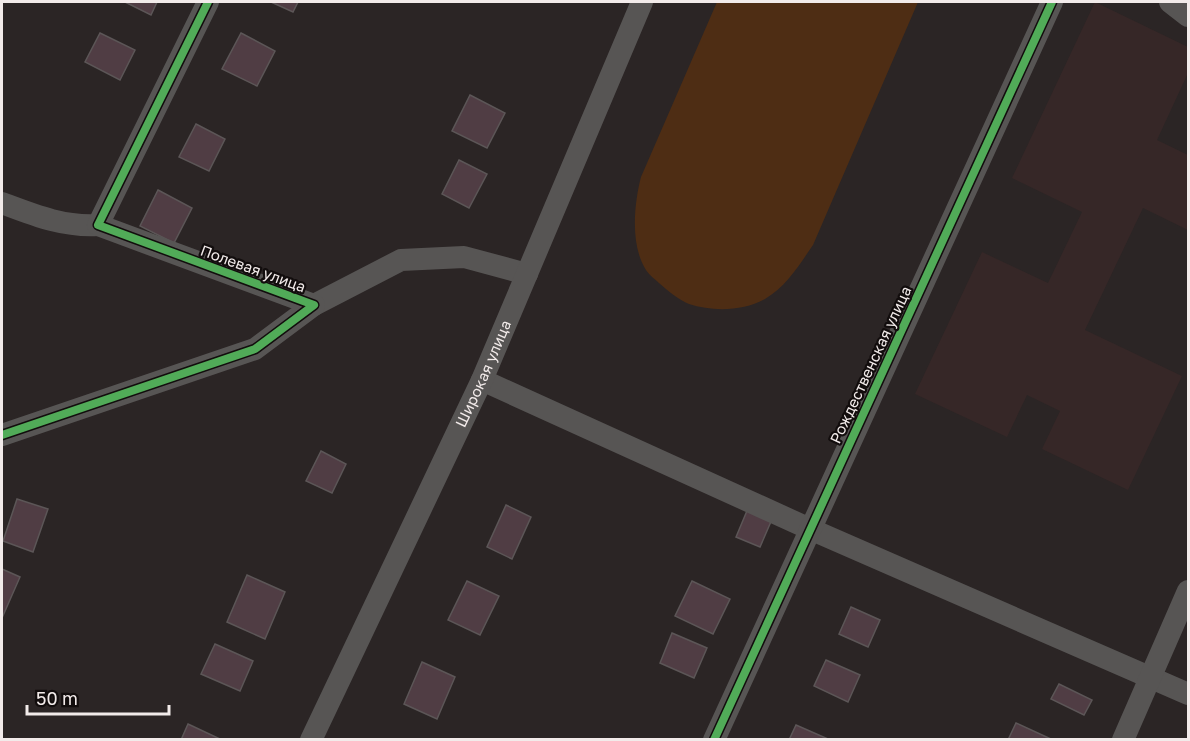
<svg xmlns="http://www.w3.org/2000/svg" width="1190" height="741" font-family="'Golos Text',sans-serif">
<rect width="100%" height="100%" fill="#2b2525"/>
<path fill="#362727" d="M1095,2L1188,47V73L1157,140L1188,155V230L1143,208L1085,330L1182,376L1128,490L1042,449L1060,411L1027,395L1007,437L915,394L982,252L1048,283L1082,212L1012,178Z"/>
<path fill="#4e2d14" d="M717,2H918L813,245C799,265 787,286 765,299C744,311 713,312 689,304C679,300 667,290 659,283C655,279 649,275 646,270C630,245 634,204 641,177Z"/>
<path fill="#503d44" stroke="#5c5657" stroke-width="1.5" d="M125,2H157L151,15Z
M271,2H298L293,12Z
M100,33L135,50L120,80L85,62Z
M241,33L275,51L257,86L222,69Z
M470,95L505,113L487,148L452,131Z
M196,124L225,139L209,171L179,157Z
M459,160L487,174L469,208L442,194Z
M158,190L192,208L174,243L140,226Z
M321,451L346,464L332,493L306,481Z
M17,499L48,509L33,552L3,541Z
M506,505L531,517L512,559L487,547Z
M749,506L773,517L760,547L736,537Z
M2,569L20,577L2,618Z
M247,575L285,592L265,639L227,622Z
M467,581L499,596L480,635L448,620Z
M692,581L730,599L713,634L675,616Z
M851,607L880,620L868,647L839,634Z
M672,633L707,648L694,678L660,663Z
M215,644L253,661L240,691L201,674Z
M826,660L860,675L848,702L814,686Z
M422,662L455,677L437,719L404,704Z
M1059,684L1092,700L1084,715L1051,699Z
M1016,723L1053,740H1008Z
M188,724L220,739V740H181Z
M796,725L828,739V740H789Z"/>
<g fill="none" stroke-linecap="round" stroke-linejoin="round">
<g stroke="#575554" stroke-width="22">
<path d="M1170,2L1188,16"/>
<path d="M2,203C34,215 63,227 98,225"/>
<path d="M314,305L401,260L464,257L527,274"/>
<path d="M482,380L810,529L1188,694"/>
<path d="M2,435L255,349L314,305L98,225L208,2"/>
<path id="s1" d="M311,740L482,380L642,2"/>
<path d="M714,740L1052,2"/>
<path d="M1123,740L1188,591"/>
</g>
<defs>
<path id="cycleway" d="M2,435L255,349L314,305L98,225L208,2
M714,740L1052,2"/>
</defs>
<use href="#cycleway" stroke="#120d0d" stroke-width="11"/>
<use href="#cycleway" stroke="#51ab58" stroke-width="8"/>
</g>
<g text-anchor="middle" stroke-width="4.5" stroke-linejoin="round" paint-order="stroke">
<g font-size="15" fill="#f2ebea" stroke="#120d0d">
<text transform="translate(253 269) rotate(20)" y="5">Полевая улица</text>
<text transform="translate(871 365) rotate(-65)" y="5">Рождественская улица</text>
<text dy="5" stroke="none"><textPath href="#s1" startOffset="405">Широкая улица</textPath></text>
</g>
</g>
<rect width="1190" height="741" fill="none" stroke="#f2ebea" stroke-width="6"/>
<path d="M27 705v9h142v-9" fill="none" stroke="#f2ebea" stroke-width="3"/>
<text x="36" y="705" font-size="18" fill="#f2ebea" stroke="#120d0d" stroke-width="4.5" paint-order="stroke">50 m</text>
</svg>
